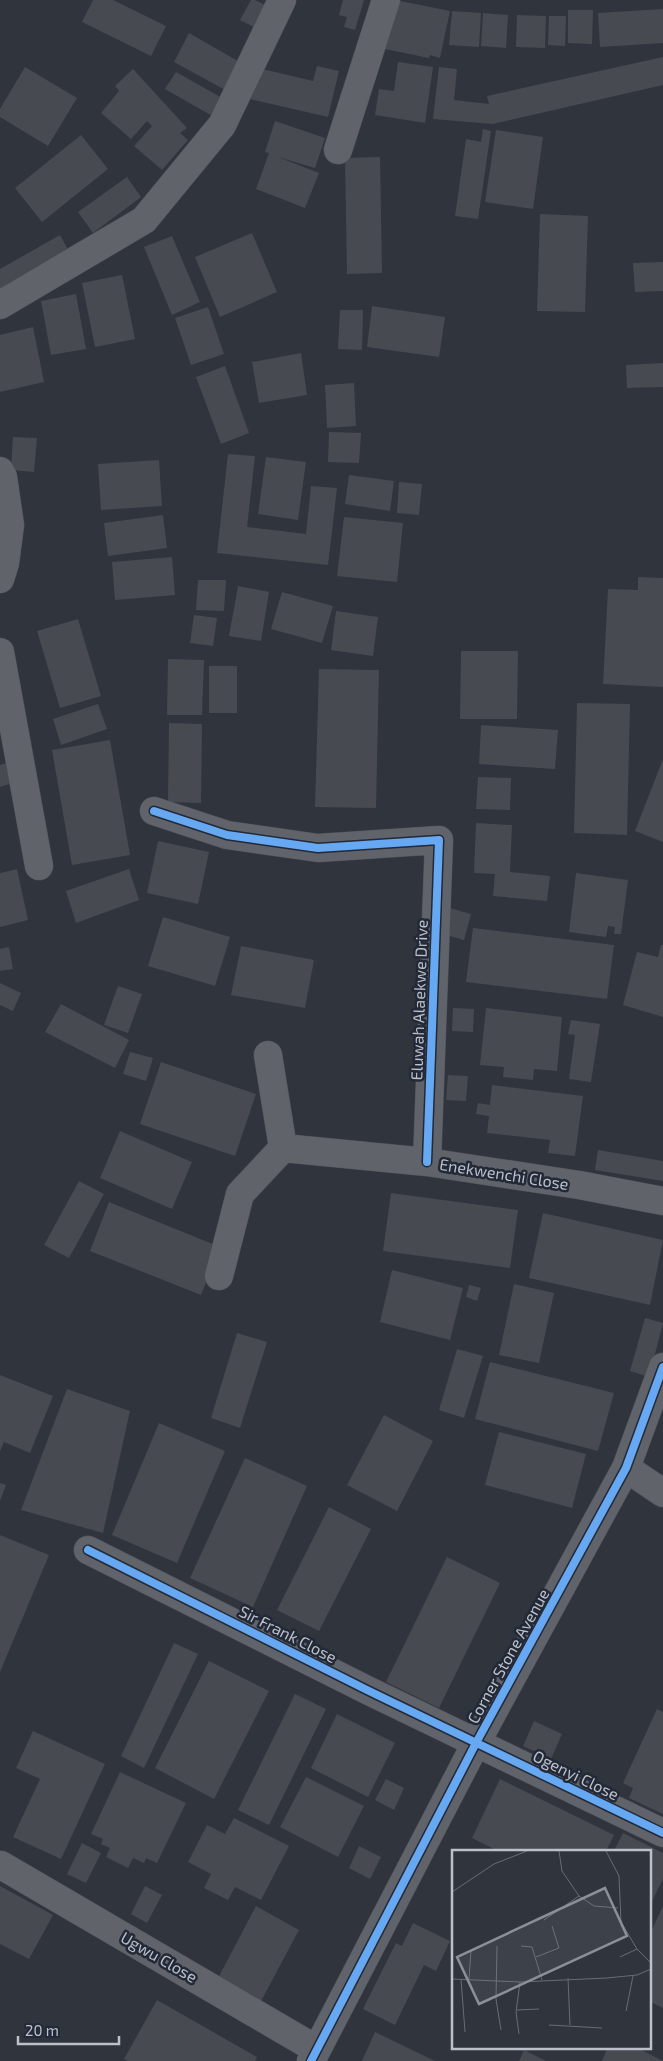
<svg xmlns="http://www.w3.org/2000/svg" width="663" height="2061" font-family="'Exo 2',sans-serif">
<rect width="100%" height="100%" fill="#30343c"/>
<path fill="#474a51" d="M93,0H113L166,26L151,56L82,22Z
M251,0H255L271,8L260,30L240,20Z
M343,0H364L355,30L344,27L347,17L339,15Z
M395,0L450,11L440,58L430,55L429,58L385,49Z
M663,9V43L600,47L598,13Z
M568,10H593L592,44L568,43Z
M452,11L481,13L479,47L449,45Z
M483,13L508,15L506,48L481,46Z
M517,15L546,16L545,48L516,47Z
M549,16H566L565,46L548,45Z
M189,33L243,64L227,91L174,62Z
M663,57V85L493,124L433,119L439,67L457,69L454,100L489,104L487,96Z
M398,62L433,67L425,123L375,115L379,89L394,91Z
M317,66L339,71L328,117L250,99L258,68L313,81Z
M25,67L77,98L48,146L0,117V109Z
M133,69L187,128L180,133L188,140L162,170L134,146L152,126L147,121L131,139L101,113L119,91L115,86Z
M176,72L224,99L214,117L165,89Z
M275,121L325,138L315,168L278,157L319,173L305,208L256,189L269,153L265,152Z
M483,129L491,131L478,219L455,216L466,139L481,142Z
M496,130L543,137L533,209L485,202Z
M81,135L108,169L42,222L15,188Z
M380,157L382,273L347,274L345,158Z
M127,177L141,197L93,233L78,212Z
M540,214L588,216L585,312L537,311Z
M252,233L277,292L220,317L195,257Z
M60,235L72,257L0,297V269Z
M172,236L200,302L172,315L144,247Z
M663,262V291L635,292L633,263Z
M122,275L135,339L95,347L82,283Z
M76,294L86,349L51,355L41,301Z
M372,306L445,317L439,357L367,347Z
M208,307L224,354L191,365L175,318Z
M340,310H363L362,350L338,349Z
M33,327L44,382L0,392V335Z
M301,353L307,395L259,403L252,362Z
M663,363V387L627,388L626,365Z
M225,366L249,433L221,444L196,377Z
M354,383L356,426L327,428L325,385Z
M329,432L361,433L359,463L328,462Z
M13,437L37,438L34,472L11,470Z
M228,454L255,456L247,527L306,534L311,486L337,488L328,565L217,553Z
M266,457L306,462L298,520L258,514Z
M159,460L162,506L101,510L98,464Z
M349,475L394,481L390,511L345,504Z
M399,482L422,484L419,515L397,513Z
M163,515L167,548L108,556L104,523Z
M344,517L403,523L397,582L337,576Z
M172,557L175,595L115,600L112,562Z
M638,577L663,578V687L603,684L608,589L638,590Z
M198,580H226L224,611L196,610Z
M238,586L269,592L261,641L229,636Z
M282,592L333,606L322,643L271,629Z
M336,611L378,617L373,656L331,650Z
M194,615L217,618L213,646L190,643Z
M78,619L101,696L60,708L37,631Z
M461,651H518L517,719H460Z
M168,659L204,660L202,715H167Z
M209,666H237V713H209Z
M319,669L379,670L376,808L315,807Z
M577,703L630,704L627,835L574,833Z
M98,704L107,729L61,745L53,719Z
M169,723L202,724L201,803L168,802Z
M481,725L558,730L555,769L479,764Z
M110,740L130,855L72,865L52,750Z
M663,759V842L635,831Z
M14,761L19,781L0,787V765Z
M478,777L511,778L510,810L476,809Z
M476,823L512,825L510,872L550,876L547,901L493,896L495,874L474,873Z
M158,841L209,852L198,904L147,893Z
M17,869L28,920L0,927V873Z
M129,869L139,900L76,923L66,891Z
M576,873L628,880L621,934H614L615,927L608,926L606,937L569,932Z
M446,907L471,914L464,940L439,933Z
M163,917L230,937L215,986L148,966Z
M473,928L614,945L607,999L466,982Z
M661,945H663V1017L623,1005L637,952L658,957Z
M241,946L314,960L305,1008L231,995Z
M9,947L13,969L0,971V949Z
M0,983L21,993L13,1011L0,1005Z
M118,986L142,994L128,1033L104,1025Z
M61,1004L129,1040L115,1068L45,1032Z
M453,1008L474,1009L473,1032L452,1031Z
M486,1008L562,1017L557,1071L534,1069L533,1080L503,1077L504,1067L480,1065Z
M571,1020L600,1024L591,1082L569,1079L575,1035L568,1034Z
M130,1052L153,1058L146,1081L123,1074Z
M161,1062L256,1094L235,1156L140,1124Z
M448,1075L468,1076L466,1101L446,1100Z
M492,1085L583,1096L575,1156L548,1153L550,1140L487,1133L489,1116L476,1114L478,1103L490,1105Z
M120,1131L192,1162L172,1209L100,1178Z
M598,1150L663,1161V1181L595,1170Z
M79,1181L104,1194L69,1258L44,1245Z
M391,1193L518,1210L510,1268L383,1251Z
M109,1202L220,1247L201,1295L90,1251Z
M543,1213L663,1240L650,1305L529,1278Z
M392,1270L463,1288L450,1340L380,1322Z
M514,1284L554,1293L539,1363L499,1355Z
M469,1285L481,1288L477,1301L466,1297Z
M645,1318L663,1323L649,1377L630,1371Z
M237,1333L267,1342L240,1428L211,1418Z
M457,1349L483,1356L464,1418L439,1410Z
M490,1362L614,1393L598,1451L475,1419Z
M0,1375L53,1396L30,1453L4,1442L0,1451Z
M67,1389L130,1411L103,1533L21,1510Z
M384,1415L433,1441L397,1511L347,1485Z
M159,1423L225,1451L177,1563L112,1535Z
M499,1432L586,1454L572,1508L485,1485Z
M245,1458L307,1486L253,1607L190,1578Z
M0,1483L6,1485L0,1501Z
M329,1507L371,1529L319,1631L277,1610Z
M0,1535L49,1555L0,1672Z
M447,1557L500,1583L439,1708L386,1682Z
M174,1643L198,1654L144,1768L121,1756Z
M209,1661L269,1691L214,1799L155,1768Z
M295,1694L326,1709L269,1825L238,1810Z
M657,1709L663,1712V1814L629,1798L633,1788L623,1783Z
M337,1714L395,1743L368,1797L311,1768Z
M534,1721L562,1734L551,1759L523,1746Z
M33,1731L105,1764L61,1859L13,1837L40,1779L16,1768Z
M120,1772L186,1803L157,1863L146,1858L144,1863L133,1858L128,1868L106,1857L110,1848L101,1844L103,1839L91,1834Z
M306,1777L364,1806L338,1857L280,1827Z
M386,1779L404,1788L394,1810L375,1800Z
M500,1779L614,1835L606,1851H498L472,1838Z
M234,1818L289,1846L261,1900L235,1887L228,1900L204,1888L211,1874L188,1862L207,1825L225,1834Z
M623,1833L663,1853V1879L649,1907V1851H614Z
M82,1843L101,1853L86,1883L67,1874Z
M359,1846L381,1857L370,1879L349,1868Z
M0,1886L53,1915L29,1959L0,1944Z
M145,1886L162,1895L147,1923L131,1914Z
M256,1906L299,1930L260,2003L217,1980Z
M663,1906V2008L649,2001V1936Z
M413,1923L450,1941L436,1971L424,1965L395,2025L363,2009L396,1943L402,1946Z
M157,2000L257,2057L255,2061H128L124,2059Z
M375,2032L435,2061H362Z
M608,2047H636L663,2061H602Z
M524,2050L546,2061H519Z"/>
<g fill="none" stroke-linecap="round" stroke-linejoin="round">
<defs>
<path id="street" d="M338,150L386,0
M0,305L144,220L222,125L282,0
M0,471L3,477L10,525L5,563L0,579
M0,652L39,866
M154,811L227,835L318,848L439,840L427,1162
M268,1055L283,1148
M219,1276L240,1194L283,1148L427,1162L579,1185L663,1201
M626,1468L663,1493
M88,1550L369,1691L663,1833
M1,1865L316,2049
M311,2061L476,1743L626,1468L663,1367"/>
</defs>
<use href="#street" stroke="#4e5057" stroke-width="29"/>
<use href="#street" stroke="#60636a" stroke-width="28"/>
<defs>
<path id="cycleway" d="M154,811L227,835L318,848L439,840L427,1162
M88,1550L369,1691L663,1833
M311,2061L476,1743L626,1468L663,1367"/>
</defs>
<use href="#cycleway" stroke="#232937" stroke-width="11"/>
<use href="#cycleway" stroke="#66a8f1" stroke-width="8"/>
</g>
<g text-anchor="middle" stroke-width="5" stroke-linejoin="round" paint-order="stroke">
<g font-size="16" fill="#bbc0cb" stroke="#232937">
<text transform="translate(419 1000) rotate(-88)" y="6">Eluwah Alaekwe Drive</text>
<text transform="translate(504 1174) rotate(9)" y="6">Enekwenchi Close</text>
<text transform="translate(288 1634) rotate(27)" y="6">Sir Frank Close</text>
<text transform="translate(508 1656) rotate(-61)" y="6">Corner Stone Avenue</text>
<text transform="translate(576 1775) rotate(26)" y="6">Ogenyi Close</text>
<text transform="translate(159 1957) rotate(30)" y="6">Ugwu Close</text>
</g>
</g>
<g transform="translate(452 1850)">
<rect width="199" height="199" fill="#30343c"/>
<path fill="none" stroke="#686c75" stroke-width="1" d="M107,1L110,21L127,46L142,56L166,58M154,1L167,26L169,72L185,99L199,113M0,42L42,14L75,1M92,70L127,46M45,96L44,149L49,180M69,96L80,97L90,130M84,107L107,98L100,76M168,107L185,99M116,128L118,175M0,129L68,132L155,128L185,125L199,119M9,129L13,182M17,129L19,100M65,160L87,159M174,161L181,126M97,175L150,178M67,184L64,162L68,132"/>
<path fill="#8a8f99" fill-opacity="0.15" stroke="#8a8f99" stroke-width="2.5" d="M153,38L175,86L27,154L5,107Z"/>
<rect width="199" height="199" fill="none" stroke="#bbc0cb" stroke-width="2.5"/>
</g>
<path d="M18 2036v8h101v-8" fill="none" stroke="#bbc0cb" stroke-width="2.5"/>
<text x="25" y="2036" font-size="15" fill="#bbc0cb" stroke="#232937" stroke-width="4" paint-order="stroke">20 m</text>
</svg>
